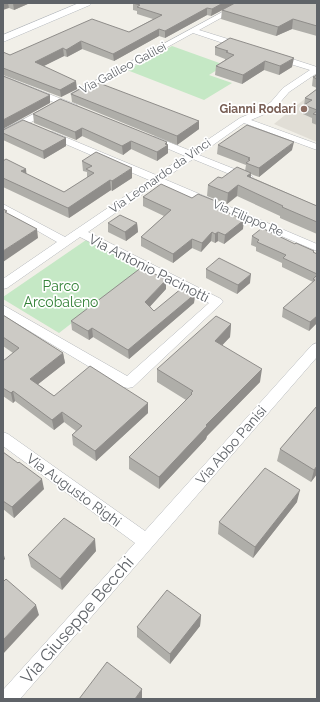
<svg xmlns="http://www.w3.org/2000/svg" width="320" height="702" font-family="Raleway,sans-serif">
<rect width="100%" height="100%" fill="#f1efe8"/>
<path fill="#e1ded6" d="M312,93L317,95V142L274,124Z"/>
<path fill="#c5e8c5" d="M172,46L225,65L209,75L232,83L204,100L127,70Z
M89,238L144,267L59,333L3,299V297Z"/>
<g fill="none" stroke-linecap="round" stroke-linejoin="round">
<defs>
<path id="street" d="M239,3H248L199,30L244,44V48H238L193,33L78,96H72L71,94Z
M274,55H280L317,67V73L289,92L277,106L267,113L251,120L317,144V150L244,123L199,155L252,176L253,178L252,180H244L193,159L164,179L317,244V251L157,184L88,232L221,299L223,302L133,387L128,388L123,387L3,315V305L127,376L209,303L80,237L7,288L3,289V279L57,242L3,211V204L65,237L149,180L47,136L45,134L47,132H53L156,175L185,156L150,141L148,139L150,137H156L191,151L240,118L261,109L271,102L283,88L310,70L274,59Z
M3,76L77,105L78,107L77,109H71L3,82Z
M49,106L53,109L52,111L3,137V130Z
M317,343V357L20,699H3V690L135,543L3,446V432L8,434L145,531L312,345Z"/>
<path id="secondary" d="M79,3H92L90,5L3,42V35Z"/>
</defs>
<use href="#street" stroke="#b5b8bc" stroke-width="1"/>
<use href="#secondary" stroke="#b6babf" stroke-width="1"/>
<use href="#street" fill="#fff" fill-rule="evenodd"/>
<use href="#secondary" fill="#fff" fill-rule="evenodd"/>
</g>
<path fill="#afaea9" d="M3,3H30L14,10L9,8Z
M133,3H233V5L317,3V36L292,29L276,36L221,19L222,10L211,16L207,15L165,38L159,36L114,61L82,49L67,57L64,56L43,66L77,89L61,97L3,75V52L10,55L129,32L153,19L137,14V11L133,10Z
M215,47L292,67L279,75L264,70L242,84L215,75L216,66L225,60V59L215,55Z
M317,75V88L312,86L313,77Z
M92,87L199,121V129L177,145L72,102L71,94Z
M317,89V129H316L317,125L312,123V118L303,114L305,98Z
M33,114L167,144L168,145V153L157,161L131,149L123,155L82,136L76,140L34,123Z
M3,130L66,138V146L44,159L3,140Z
M218,145L292,150L259,177L251,174V177L317,206V234L280,218V216L237,196L227,204L207,196L208,185L245,171L246,165L217,154Z
M3,161L26,174L64,192L87,178V172L83,171L82,161L132,178L112,191L111,190L69,218L3,187Z
M143,197L192,198L218,202V207L243,229L224,244L218,241L215,243L211,241L201,252L192,248L173,263L141,246V237L164,216L143,206Z
M108,223H137L138,232L126,241L108,232Z
M252,236L295,244L314,251L313,252L317,254V323L309,331L282,317L283,308L313,282L282,267V263L256,251V247L251,245Z
M206,269L250,283L237,294L206,278Z
M166,289L150,306L154,311L195,294L194,303L129,359L93,337L89,340L72,330L71,321Z
M3,315L63,353L65,363L38,384L54,396L148,403V413L96,461L73,445L72,435L76,431L64,422L54,430L15,401L13,403L3,396V361L13,353L3,346Z
M231,324L230,337L222,345L260,382L207,436L206,439L159,489L129,469V457L186,400L157,382V369Z
M317,406V474L311,482L277,461L280,449Z
M3,452L44,489L14,518L3,509Z
M297,502L253,558L218,534L219,522Z
M96,551L62,590L31,567L28,555Z
M201,615L200,626L170,664L137,637V627Z"/>
<path fill="#8f8d8a" d="M3,3H8L9,8L3,10Z
M13,3H30L14,10Z
M223,3H233L232,5L211,16L212,9Z
M207,8V15L165,38V31Z
M293,19L292,29L276,36L278,27Z
M159,29V36L114,61L113,54Z
M81,41L82,49L67,57L66,50Z
M63,48L64,56L36,70L35,62Z
M294,58L292,67L279,75L280,66Z
M265,61L264,70L242,84L243,75Z
M76,81L77,89L61,97L60,90Z
M50,95V103L3,129V120Z
M199,121V129L177,145V136Z
M82,128V136L76,140L75,132Z
M66,138V146L44,159L43,151Z
M131,141V149L123,155L122,146Z
M167,142V145H168V153L157,161V152Z
M294,142L292,150L259,177V168Z
M132,168V178L112,191V181Z
M26,169L27,179L21,171Z
M251,173L250,184L247,176Z
M110,180L111,190L69,218L68,208Z
M238,185L237,196L227,204L228,193Z
M218,202V211L214,206Z
M244,220L243,229L224,244L225,235Z
M137,223L138,232L126,241L125,232Z
M37,229L38,238L3,262V251Z
M212,232L211,241L201,252L202,243Z
M218,232V241L215,243V234Z
M192,239V248L173,263V254Z
M251,274L250,283L237,294L238,285Z
M166,280V289L146,311L145,302Z
M195,294L194,303L129,359L128,350Z
M317,316V323L309,331L310,322Z
M231,324L230,337L214,354L215,341Z
M92,328L93,337L89,340L88,331Z
M63,353L65,363L32,389L30,379Z
M262,369L260,382L207,436L206,439L159,489V477L206,425Z
M13,391L15,401L13,403L11,393Z
M148,403V413L96,461L95,451Z
M62,412L64,422L54,430L52,420Z
M317,466V474L311,482L314,470Z
M42,479L44,489L14,518L12,507Z
M300,490L297,502L253,558L255,547Z
M95,539L96,551L62,590L60,579Z
M3,552L5,559L3,561Z
M36,605L39,615L3,654V640Z
M201,615L200,626L170,664V654Z
M142,689V699H135Z"/>
<path fill="#cccac5" stroke="#8f8d8a" d="M133,3H223L212,9L207,8L165,31L159,29L113,54L81,41L66,50L63,48L35,62L76,81L60,90L3,68V52L10,55L92,19L129,32L162,15L137,7L140,5Z
M235,3H317V26L293,19L278,27L222,10Z
M230,38L294,58L280,66L265,61L243,75L216,66L234,55L226,52L228,51L215,47Z
M317,75V79L313,77Z
M3,76L50,95L3,120Z
M99,83L199,121L177,136L71,94L87,85L92,87Z
M317,89V110L304,105L312,100L305,98Z
M60,99L167,142L165,144L168,145L157,152L131,141L122,146L82,128L75,132L33,114Z
M317,111V115L313,114Z
M23,120L66,138L43,151L3,133V130Z
M247,125L294,142L259,168L246,163L250,160L248,159L250,158L218,145Z
M96,152L132,168L112,181L110,180L68,208L3,178V161L6,159L26,169L21,171L64,192L94,173L86,169L92,166L82,161Z
M237,167L251,173L247,176L317,206V222L282,207L283,206L238,185L228,193L208,185L218,177L222,178Z
M161,184L192,198L198,194L218,202L214,206L244,220L225,235L218,232L215,234L212,232L202,243L192,239L173,254L141,237L171,210L143,197Z
M3,209L7,211L5,212L37,229L3,251Z
M120,215L137,223L125,232L108,223Z
M262,228L295,244L296,243L314,251L313,252L317,254V274L283,258L286,255L257,242L259,240L252,236Z
M219,258L251,274L238,285L206,269Z
M142,267L166,280L145,302L154,311L182,288L195,294L128,350L92,328L88,331L71,321Z
M317,275V316L310,322L283,308L315,280L313,279Z
M3,315L63,353L30,379L54,396L90,366L148,403L95,451L72,435L82,426L62,412L52,420L13,391L11,393L3,388V361L19,348L3,337Z
M216,316L231,324L215,341L262,369L206,425L207,426L159,477L129,457L192,394L191,393L193,391L157,369Z
M317,406V466L314,470L280,449Z
M3,452L18,463L19,462L42,479L12,507L3,501Z
M265,468L300,490L255,547L219,522Z
M64,518L95,539L60,579L28,555Z
M6,579L36,605L3,640V582Z
M167,590L201,615L170,654L137,627Z
M107,662L142,689L135,699H79Z"/>
<circle fill="#8d6e63" stroke="#fff" stroke-width="1.5" cx="304" cy="109" r="4"/>
<g text-anchor="middle" stroke-width="3.5" stroke-linejoin="round" paint-order="stroke">
<g font-size="12" fill="#5f6368" stroke="#fff">
<text transform="translate(123 68) rotate(-28)" y="4">Via Galileo Galilei</text>
<text transform="translate(160 176) rotate(-35)" y="4">Via Leonardo da Vinci</text>
<text transform="translate(248 218) rotate(23)" y="4">Via Filippo Re</text>
</g>
<g font-size="12" font-weight="bold" fill="#785e54" stroke="#fff" text-anchor="end">
<text x="296" y="113">Gianni Rodari</text>
</g>
<g font-size="14" fill="#5f6368" stroke="#fff">
<text transform="translate(149 268) rotate(27)" y="5">Via Antonio Pacinotti</text>
<text transform="translate(231 445) rotate(-49)" y="5">Via Abbo Panisi</text>
<text transform="translate(74 490) rotate(36)" y="5">Via Augusto Righi</text>
</g>
<g font-size="14" fill="#348238" stroke="#fff">
<text x="61" y="291">Parco<tspan x="61" dy="16">Arcobaleno</tspan></text>
</g>
<g font-size="17" fill="#5f6368" stroke="#fff">
<text transform="translate(77 620) rotate(-49)" y="6">Via Giuseppe Becchi</text>
</g>
</g>
<rect width="320" height="702" fill="none" stroke="#5f6368" stroke-width="8"/>
</svg>
